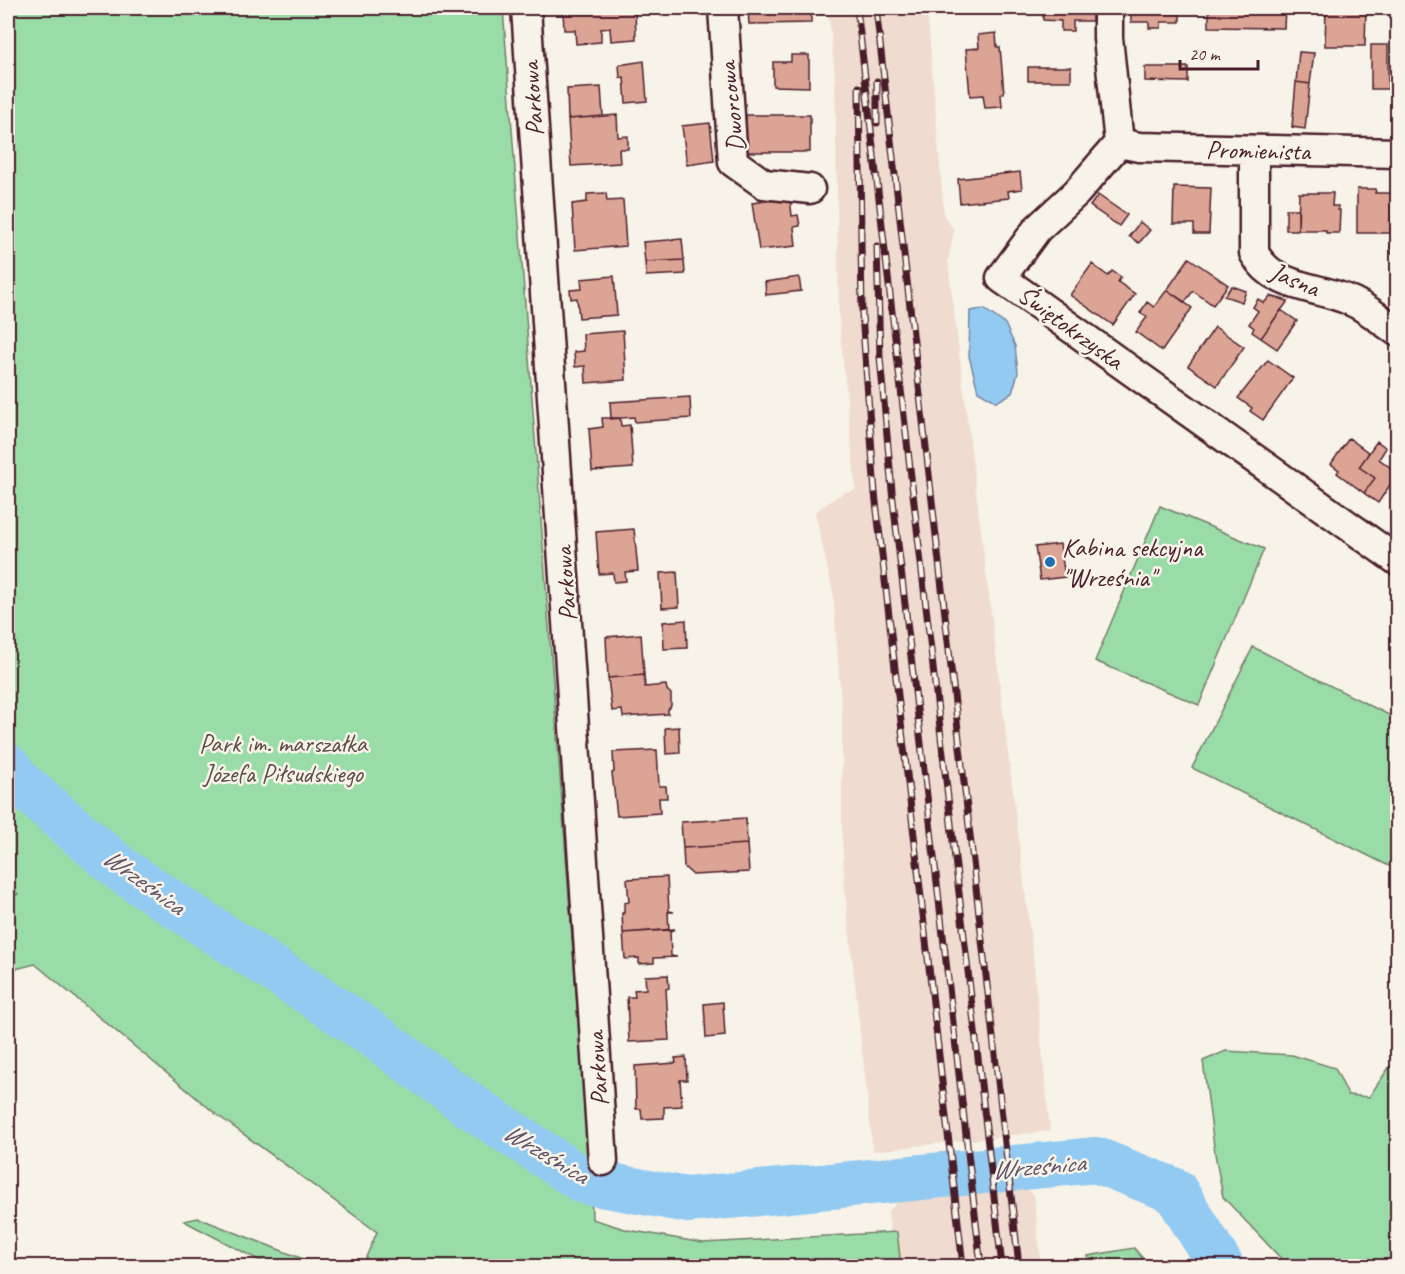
<svg xmlns="http://www.w3.org/2000/svg" width="1405" height="1274" font-family="Caveat,sans-serif">
<rect width="100%" height="100%" fill="#f7f3e8"/>
<filter id="ink" filterUnits="userSpaceOnUse"><feTurbulence type="fractalNoise" baseFrequency=".0167" numOctaves="2"/><feDisplacementMap in="SourceGraphic" scale="12" xChannelSelector="R" yChannelSelector="G"/><feConvolveMatrix kernelMatrix="1 2 1 2 8 2 1 2 1" color-interpolation-filters="sRGB"/></filter>
<g filter="url(#ink)">
<path fill="#efdbcf" d="M828,8H927L944,216L954,230L948,262L1032,948L1050,1131L873,1151L845,891L842,837V715L833,592L815,512L843,493L856,490L839,320L835,75Z
M1021,1184L1034,1195L1041,1266H894L888,1212L907,1191Z"/>
<path fill="#9adca7" stroke="#727e69" stroke-width="1.5" d="M8,8H503L585,1112L591,1170L592,1219L628,1230L703,1243L897,1232L901,1266H359L363,1264L377,1232L216,1114L35,964L8,971V899L18,894L8,884Z
M1160,506L1264,549L1199,705L1095,661Z
M1253,647L1397,719V870L1192,768Z
M1226,1051L1292,1055L1335,1068L1348,1095L1369,1097L1390,1066L1397,1069V1266H1288L1223,1197L1215,1154L1203,1061Z
M198,1218L321,1266H270L184,1221Z
M1134,1248L1149,1266H1088V1256Z"/>
<path fill="#93caf2" stroke="#7686a2" stroke-width="1.5" d="M984,309L1005,324L1015,346L1018,373L1012,393L997,402L978,391L969,356L970,311Z"/>
<g fill="none" stroke-linecap="round" stroke-linejoin="round">
<path stroke="#93caf2" stroke-width="46" d="M8,767L20,783L123,871L365,1029L472,1107L584,1181L687,1200L1096,1160L1175,1191L1221,1266"/>
</g>
<path fill="#dca495" stroke="#4a1f2b" stroke-width="1.5" d="M573,8H635L636,39L611,41L610,28L601,29V42L576,44L575,30H564L563,10L574,9Z
M748,8H811V23L749,24Z
M1043,8H1092V21H1073V31H1061V21L1043,20Z
M1131,8H1180V22H1161V28H1149V22H1131Z
M1209,8H1285L1284,28L1209,27Z
M1326,8H1366L1365,46H1325Z
M996,33L997,47H1000L1004,93L1001,94L1002,107L985,108L983,95L970,96L966,49L979,48L978,35Z
M1371,45H1388V89H1371Z
M1299,52L1314,53L1310,84L1296,82Z
M791,55H809V87L773,86V62H791Z
M644,61L647,101L626,103L624,77L620,78L619,65Z
M1028,67H1071V81H1028Z
M1145,67H1188V82L1145,81Z
M1296,82L1310,84L1305,129L1292,127Z
M601,87L603,116L568,119L567,89Z
M617,115L618,137L628,136V149H619L620,163L571,166L568,119Z
M746,115H810V152H746Z
M710,123L714,161L687,165L682,126Z
M1020,172L1022,189L1008,191L1009,198L960,203L958,179Z
M1174,187L1211,188L1209,234H1194V224H1173Z
M1357,189H1376L1375,193H1392V233H1357Z
M1392,189L1393,198H1398V254H1391Z
M606,193L607,201L623,200L626,246L575,250L572,204L587,202V194Z
M1299,193H1333L1332,206H1338V210H1340L1339,233H1326V230H1298Z
M1098,195L1127,215L1119,226L1090,206Z
M790,198L792,216L798,215L800,226L794,227L796,246L759,250L752,203Z
M1286,209H1298V230H1286Z
M1140,222L1150,230L1139,243L1129,236Z
M682,239L684,260L645,262L643,242Z
M1189,258L1228,285L1213,305L1193,291L1185,302L1167,290Z
M684,260L685,274L646,276L645,262Z
M1092,264L1108,276L1112,271L1121,277L1118,282L1135,294L1113,325L1070,295Z
M614,276L617,315L579,318L577,298L571,299L570,290L582,289L581,279Z
M799,277L801,291L766,295L765,282Z
M1232,286L1246,291L1242,302L1224,296Z
M1167,290L1192,308L1162,351L1136,332L1147,317L1140,313L1147,302L1154,307Z
M1270,296L1288,301L1261,338L1252,332L1254,328L1249,324L1258,311L1253,307L1258,299L1264,303Z
M1281,310L1297,321L1277,349L1261,338Z
M1215,327L1244,347L1217,386L1188,366Z
M623,331L626,380L586,383L585,366L575,367L574,352L584,351L583,334Z
M1268,360L1293,378L1263,420L1250,411L1252,408L1238,398Z
M690,397L691,418L635,422L634,417L611,419L610,402Z
M602,418H620L621,426L630,425L633,468L592,471L589,429L603,427Z
M1349,438L1369,453L1359,467L1375,478L1364,493L1337,473L1339,470L1331,464Z
M1377,441L1386,448L1379,459L1398,473L1378,503L1364,493L1375,478L1359,467Z
M634,529L638,571L625,572L626,581L614,582L613,573L599,574L596,532Z
M1060,544L1065,577L1040,580L1035,547Z
M677,572L679,607L662,608L660,573Z
M686,620L687,648L664,649L663,622Z
M641,634L644,675L608,678L606,637Z
M644,675L645,687L666,685L667,690L671,694V706L668,710V714L623,717L622,710L612,711L608,678Z
M679,727L680,753L666,754L665,728Z
M657,750L659,786H666L667,798H659L660,813L617,816L612,773L614,772L613,752Z
M746,818L747,844L683,848L681,822Z
M747,844L749,872L693,875L684,867L683,848Z
M667,877L669,911L674,912H668L669,930L623,933L622,913H624V903L629,902L627,879Z
M675,929L670,931L671,956L677,957L654,958V963L639,964V958L625,959L623,933Z
M668,975L669,988L666,989L669,1040L629,1042L627,997H635L634,990L646,989L645,976Z
M723,1002L725,1036L706,1038L704,1004Z
M686,1057L687,1080H680L682,1106L664,1107V1118L642,1119L641,1109H636L635,1066L676,1063L675,1058Z"/>
<g fill="none" stroke-linecap="round" stroke-linejoin="round">
<defs>
<path id="minor" d="M526,8L603,1161
M723,8L733,162L764,184L810,189
M1108,8V38L1119,143L1077,192L1037,229L1001,278L1398,561
M1119,143L1139,147L1398,153
M1254,150V253C1275,290 1316,285 1351,301C1368,308 1383,322 1398,332"/>
</defs>
<use href="#minor" stroke="#4a1f2b" stroke-width="33"/>
<use href="#minor" stroke="#f7f3e8" stroke-width="28"/>
<defs>
<path id="rail" d="M857,8L1002,1266
M876,8L1019,1266
M877,81V123
M859,87L862,314L875,493L963,1266
M877,246L880,357L892,491L981,1266"/>
</defs>
<use href="#rail" stroke="#4a1f2b" stroke-width="7"/>
<use href="#rail" stroke="#f7f3e8" stroke-width="4.5" stroke-dasharray="14" stroke-linecap="butt"/>
</g>
</g>
<circle fill="#1f6fb2" stroke="#f7f3e8" stroke-width="2" cx="1050" cy="562" r="6"/>
<g text-anchor="middle" stroke-width="5" stroke-linejoin="round" paint-order="stroke">
<g font-size="26" fill="#4a1f2b" stroke="#f7f3e8">
<text transform="translate(532 99) rotate(-94)" y="9">Parkowa</text>
<text transform="translate(731 107) rotate(-96)" y="9">Dworcowa</text>
<text transform="translate(1258 150) rotate(1)" y="9">Promienista</text>
<text transform="translate(1295 279) rotate(23)" y="9">Jasna</text>
<text transform="translate(1071 327) rotate(36)" y="9">Świętokrzyska</text>
<text transform="translate(565 584) rotate(-94)" y="9">Parkowa</text>
<text transform="translate(597 1069) rotate(-94)" y="9">Parkowa</text>
</g>
<g font-size="26" fill="#4a1f2b" stroke="#f7f3e8" text-anchor="start">
<text x="1062" y="556">Kabina sekcyjna<tspan x="1062" dy="30">"Września"</tspan></text>
</g>
<g font-size="26" fill="#5e4e4a" stroke="#f7f3e8">
<text x="283" y="752">Park im. marszałka<tspan x="283" dy="30">Józefa Piłsudskiego</tspan></text>
</g>
<g font-size="27" font-style="italic" fill="#605267" stroke="#f7f3e8">
<text transform="translate(144 881) rotate(36)" y="9">Wrześnica</text>
<text transform="translate(546 1153) rotate(31)" y="9">Wrześnica</text>
<text transform="translate(1038 1166) rotate(-5)" y="9">Wrześnica</text>
</g>
</g>
<rect width="1405" height="1274" fill="none" stroke="#f7f3e8" stroke-width="30"/>
<rect x="15" y="15" width="1375" height="1244" fill="none" stroke="#4a1f2b" stroke-width="2" filter="url(#ink)"/>
<path d="M1180 60v9h78v-9" fill="none" stroke="#4a1f2b" stroke-width="3"/>
<text x="1189" y="60" font-size="18" fill="#4a1f2b" stroke="#f7f3e8" stroke-width="4.5" paint-order="stroke">20 m</text>
</svg>
